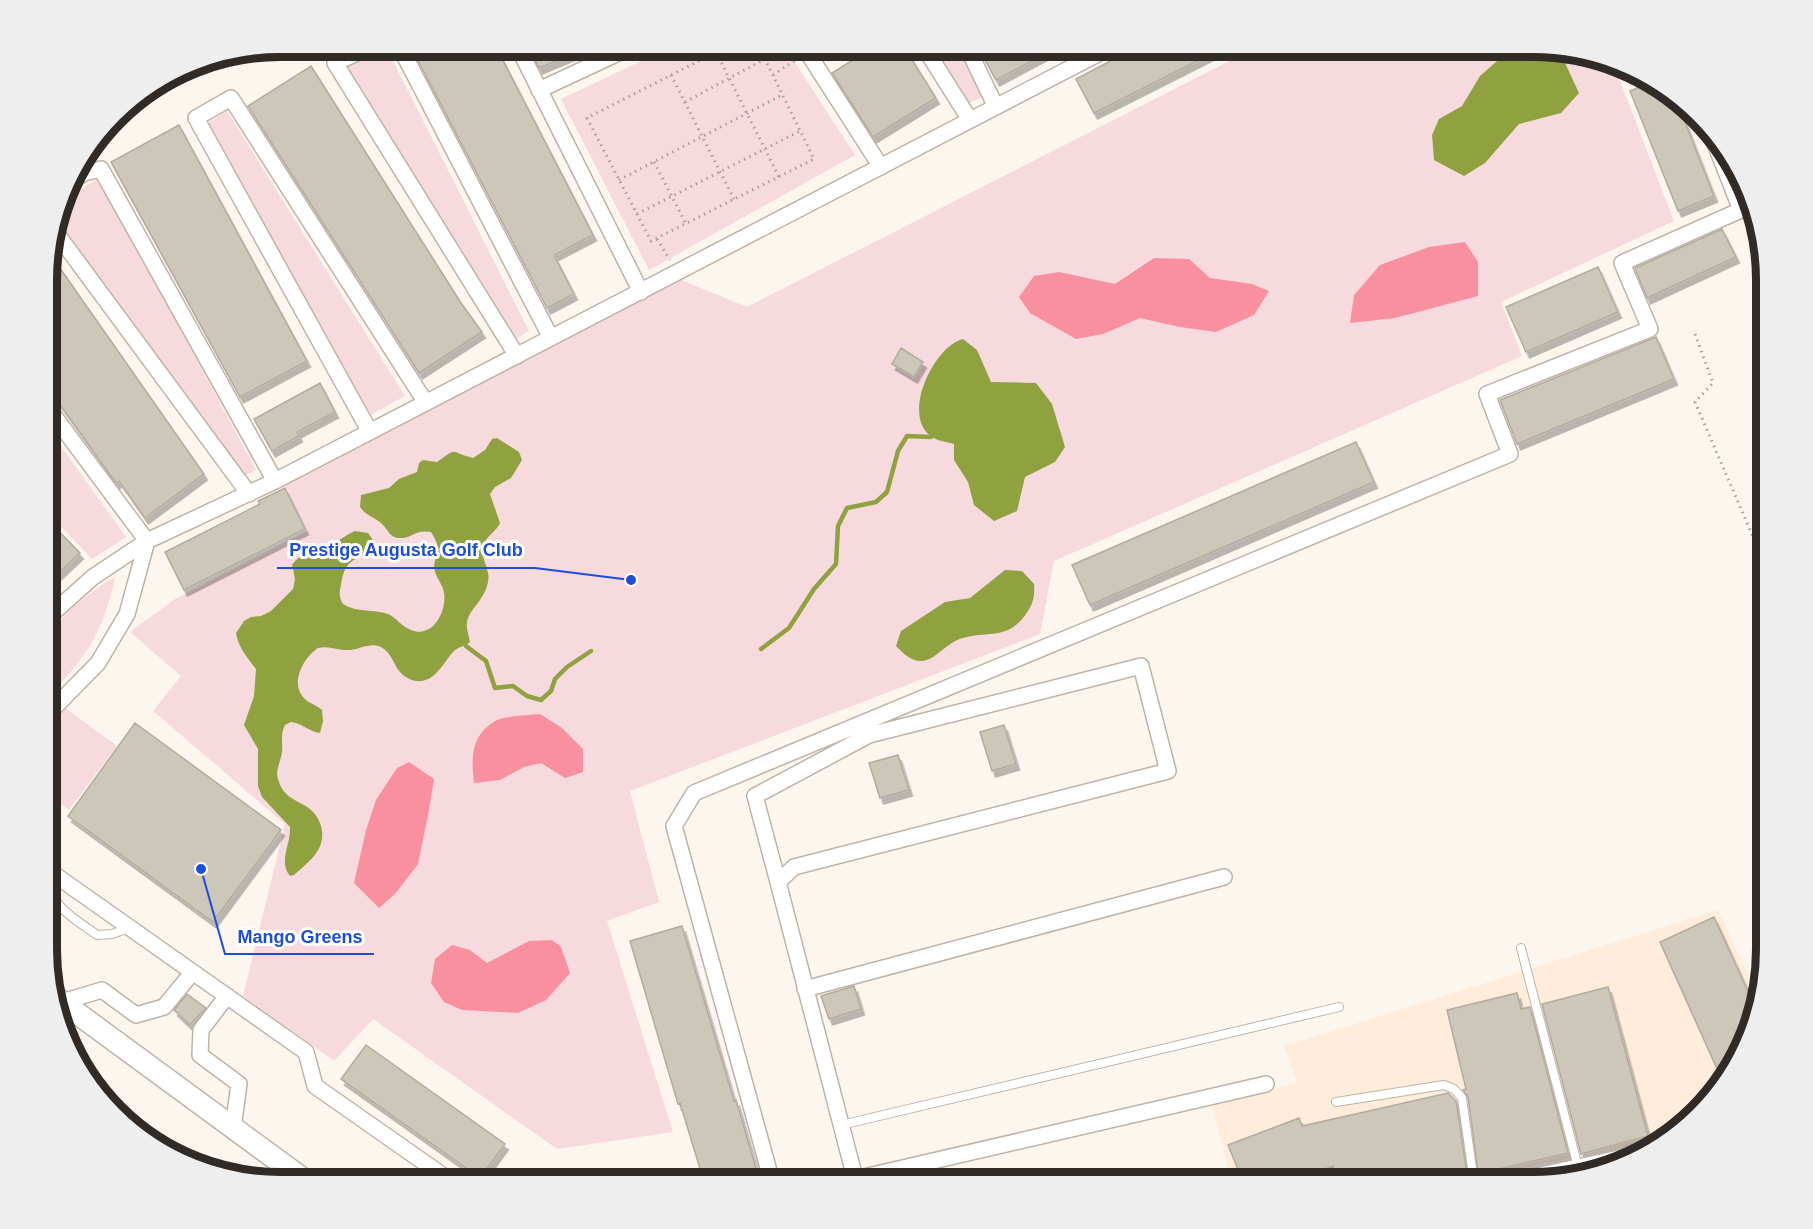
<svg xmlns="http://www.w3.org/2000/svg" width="1813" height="1229" font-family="Helvetica,sans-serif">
<defs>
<filter id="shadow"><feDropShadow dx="3.5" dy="6" stdDeviation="0" flood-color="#0004"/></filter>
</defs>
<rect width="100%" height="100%" fill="#fdf6ef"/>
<path fill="#ffecdb" d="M1718,910L1759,998L1754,1024L1718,1091L1660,1139L1456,1182H1232L1212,1106L1297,1083L1284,1046Z"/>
<path fill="#f6dadd" d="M386,47L529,331L514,340L344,67Z
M671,47H785L855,155L649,270L561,99Z
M930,47H957L982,97L966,105Z
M1257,47H1548L1608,59L1623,67L1617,73L1674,221L1501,302L1522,356L1054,561L1040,634L630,791L659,902L607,921L673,1132L557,1149L373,1019L334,1061L243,996L285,824L153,711L181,676L130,632L175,599L307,531L285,485L681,280L747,307Z
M227,111L405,396L367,417L206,124Z
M99,178L256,470L242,477L57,223L64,200Z
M48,428L126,537L92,559L48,513Z
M115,577C106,623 86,664 48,693C48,681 46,646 50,637C59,614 94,589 115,577Z
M64,707L117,746L69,810L48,795V728Z"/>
<path fill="#f890a0" d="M1465,242L1478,262V296L1395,318L1350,323L1354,295L1380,265L1429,247Z
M1154,258L1189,259L1210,278L1252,284L1269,291L1254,315L1216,332L1180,327L1140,318L1103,334L1076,339L1030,313L1019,297L1034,276L1059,272L1115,284Z
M540,714L562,728L583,749V772L565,778L541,763L524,767L500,780L474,783C471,757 471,734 497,720C507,716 529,715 540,714Z
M409,762L434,779L429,810L418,864L395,894L379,908L354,883L366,830L376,800L397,768Z
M552,940L561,947L570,973L546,1000L518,1013L462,1010L444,1002L431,983L435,959L452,945L470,950L487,963L529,941Z"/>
<path fill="#90a240" d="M1513,47H1548L1562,50L1560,52L1579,93L1561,113L1519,124L1485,163L1464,176L1434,160L1432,135L1439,119L1462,106L1480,76Z
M963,339L977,350L991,382L1036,383L1052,404L1065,447L1055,462L1025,477L1017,511L994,521L974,505L968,482L954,460V444C948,442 937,441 932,437C900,416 934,346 963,339Z
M497,438L519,452L522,460L511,478L495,487L490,494L500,523C496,532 486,536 483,546C480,558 491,570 488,582C485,600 468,610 467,623C466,629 469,636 470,642C465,647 459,646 454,651C443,662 436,683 416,681C411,680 404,677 400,672C393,664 392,653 381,647C370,642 361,649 350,650C338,651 330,645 318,648C303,658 289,684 305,699C310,704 317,705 322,710L323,721L320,733C309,732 302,723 291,722L285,725C280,735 283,742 282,752C281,761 275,770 278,779C284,800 298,799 311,810C316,814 319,820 321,826C327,849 310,861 294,875L290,876C278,862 291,844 290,827L262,797L258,786V749L244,725L254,696L256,669C247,657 239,649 236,633L244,621L251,617L261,616L271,611L293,589L295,579L292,565C305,548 313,554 329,546C338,541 346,535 355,531L368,533C385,553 359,554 350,563C344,568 342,577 341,585C339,593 339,597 343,604C357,613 373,609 388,614C397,618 402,627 411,630C433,639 447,611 444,593C443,585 437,579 435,572C431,554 446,555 431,532C414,529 412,539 400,538C390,538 388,530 382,524C375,517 366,516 360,507L361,495L389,488L399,479L417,472L419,463L423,460L437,462C459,446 449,452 473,458L485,450L492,439Z
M1005,570L1022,571L1034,584C1035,597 1033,604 1026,614C1008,640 989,631 963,638C937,645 928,681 896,646L901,631L945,602L970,598Z"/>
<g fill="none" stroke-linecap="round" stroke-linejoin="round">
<path stroke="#90a240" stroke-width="4.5" d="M466,646L486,661L495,688L513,686L527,696L541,700L551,691L555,679L567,667L591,651
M761,649L789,628L814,589L836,564L838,526L847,508L876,502L887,492L898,451L907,436L931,437"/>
</g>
<path fill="#ccc7b8" stroke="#b1ac9e" stroke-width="1.5" filter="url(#shadow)" d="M411,47H496L593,235L554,255L574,294L547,308Z
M529,47H589L539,68Z
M859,47H904L936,98L873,137L832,73L864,53Z
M978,47H1058L996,80Z
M1137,47H1225L1094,113L1076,79Z
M311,66L461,303L482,332L419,373L248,106Z
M1652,82L1674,94L1714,196L1678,211L1630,91Z
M179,125L307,361L240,397L111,162Z
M1722,229L1736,257L1647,298L1635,268Z
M48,251L204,474L145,518L119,481L116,483L108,472L48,388Z
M1598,267L1618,312L1526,352L1506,307Z
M1656,337L1674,379L1517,444L1500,400Z
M901,348L923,362L914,377L892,364Z
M320,383L335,412L297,432L299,436L272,451L254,419Z
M1356,442L1374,482L1090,605L1072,565Z
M285,488L305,529L184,590L165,552L260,504L258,501Z
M48,520L80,553L48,583Z
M135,723L281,830L213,922L68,816Z
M1004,725L1016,764L992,771L980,732Z
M898,755L909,790L880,798L869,763Z
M1714,917L1757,1011L1754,1024L1723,1082L1660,942Z
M682,926L734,1101L736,1100L760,1182H704L680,1103L678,1104L630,941Z
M854,986L861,1009L829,1019L821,996Z
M1608,987L1648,1136L1581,1154L1542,1004Z
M1517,993L1521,1009L1530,1007L1568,1153L1486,1172V1169L1478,1171L1468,1097L1463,1090L1466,1089L1447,1010Z
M187,994L206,1008L190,1025L174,1010Z
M366,1045L505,1144L480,1178L341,1079Z
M1448,1093L1456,1101L1467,1174L1428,1182H1337L1333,1166L1290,1182H1243L1228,1145L1299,1118L1302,1126Z"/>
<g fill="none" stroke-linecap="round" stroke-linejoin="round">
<defs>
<path id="lane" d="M54,874C42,903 77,920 97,935L112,934L129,928
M1521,948L1578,1167
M1336,1102L1444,1085L1454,1089L1462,1098L1474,1182
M841,1125L1339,1007"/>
<path id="street" d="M370,47L335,63L517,356
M400,47L551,338
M518,47L641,292
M804,47L881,167
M924,47L970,120
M967,47L996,107
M539,90L631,47
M69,183L84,173L101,169L275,481
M54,230L249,494
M48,408L147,541L127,614L98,663L48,714
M370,432L196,118L231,98L426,403
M48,622L55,611L93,577L147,541L275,481L1111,47
M48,870L306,1052L315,1086L452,1182
M778,882L755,796L869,735L1141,666L1168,771L794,867L778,882L856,1182
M805,989L1224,877
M227,996L201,1030L200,1055L239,1084L233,1128
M62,1002L102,990L136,1015L164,1007L192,973
M855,1179L1266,1084
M772,1182L674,826L694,793L1510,454L1487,394L1650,329L1622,263L1741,210L1712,136"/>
<path id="secondary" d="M55,997L307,1182
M1523,1182L1639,1157"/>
</defs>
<use href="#lane" stroke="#bfb3a8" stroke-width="10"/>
<use href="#street" stroke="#bfb3a8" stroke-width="18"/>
<use href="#secondary" stroke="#bfb3a8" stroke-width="24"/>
<path stroke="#a8a29c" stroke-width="3" stroke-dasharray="1.5 4.5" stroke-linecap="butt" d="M726,47L587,118L651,241L814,159L759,47
M716,52L779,177
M671,75L734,199
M773,75L797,59
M685,102L765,59
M654,162L686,224
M619,180L782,95
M637,214L800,131
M657,239L670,260
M1695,334L1713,383L1695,402L1766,567"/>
<use href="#lane" stroke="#fff" stroke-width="8"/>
<use href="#street" stroke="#fff" stroke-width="15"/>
<use href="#secondary" stroke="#fff" stroke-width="21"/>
</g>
<path d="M0 0H1813V1229H0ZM280 57H1533A223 223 0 0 1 1756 280V949A223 223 0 0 1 1533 1172H280A223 223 0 0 1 57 949V280A223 223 0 0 1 280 57Z" fill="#eee" fill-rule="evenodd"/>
<path fill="none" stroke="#302b27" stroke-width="8" d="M280 57H1533A223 223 0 0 1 1756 280V949A223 223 0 0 1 1533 1172H280A223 223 0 0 1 57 949V280A223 223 0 0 1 280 57Z"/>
<path fill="none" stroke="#1d4ed8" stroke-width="2" d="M631 580L535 568H277M201 869L225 954H374"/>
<g fill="#1d4ed8" stroke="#fff" stroke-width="2">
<circle cx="631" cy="580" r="6"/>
<circle cx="201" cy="869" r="6"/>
</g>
<g font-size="18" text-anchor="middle" font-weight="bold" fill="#1d4ed8" stroke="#fff" stroke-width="6" stroke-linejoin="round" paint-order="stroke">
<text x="406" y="556">Prestige Augusta Golf Club</text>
<text x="300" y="943">Mango Greens</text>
</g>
</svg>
